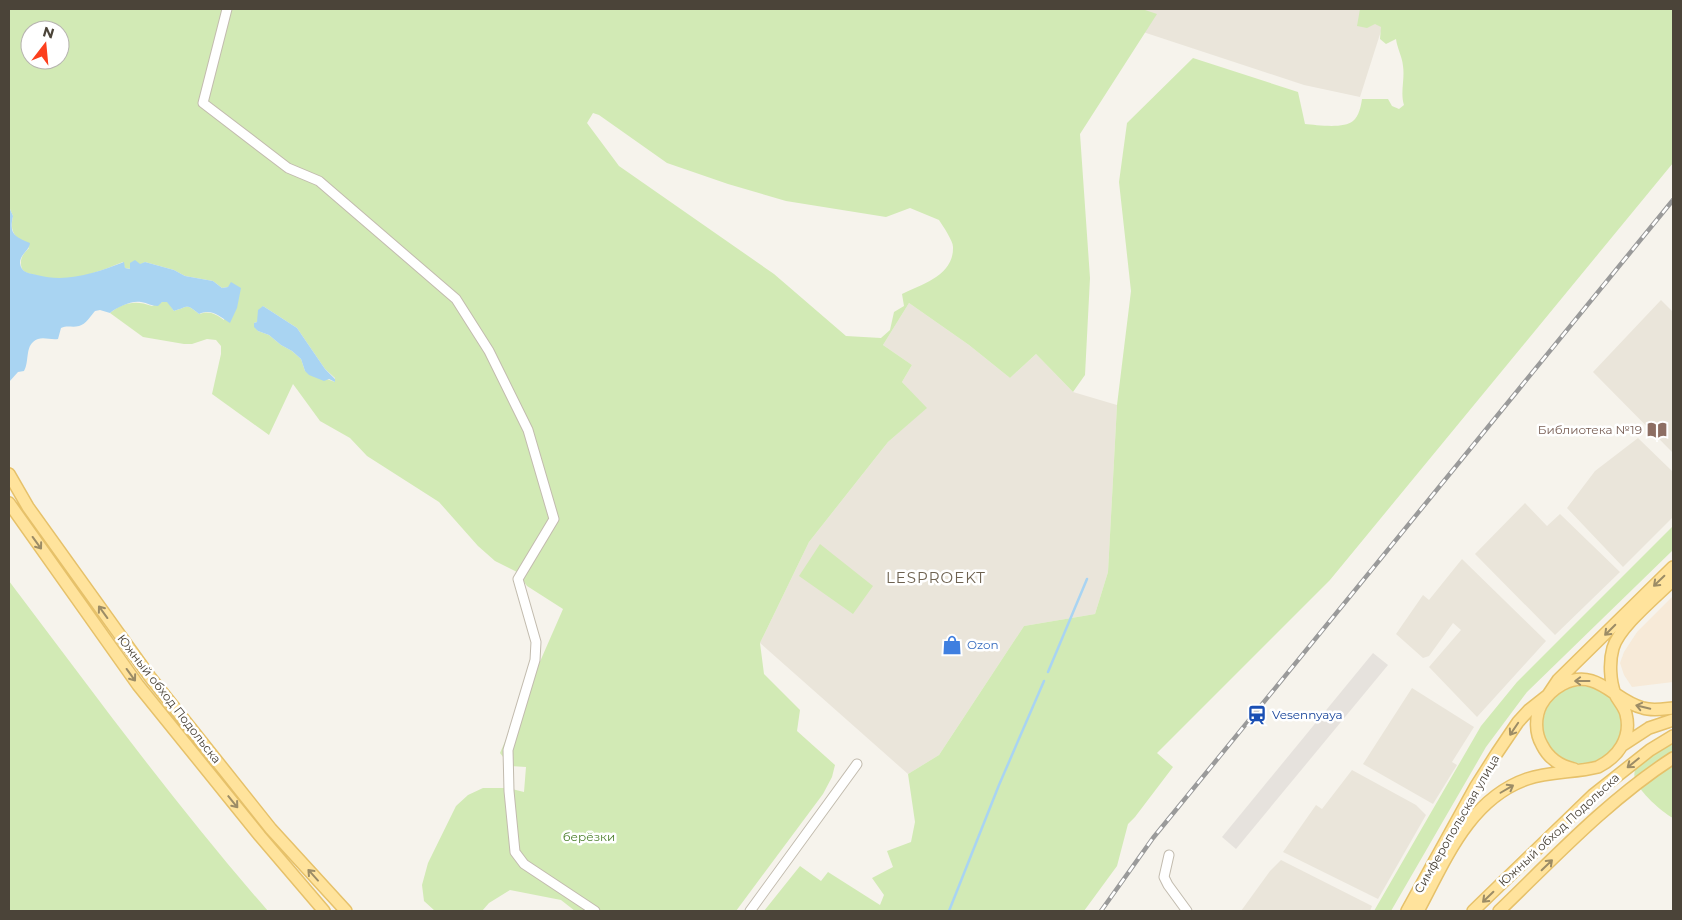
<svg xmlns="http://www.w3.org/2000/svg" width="1682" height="920" font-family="Montserrat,sans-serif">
<rect width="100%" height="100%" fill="#f6f3ec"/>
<path fill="#eae5da" d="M1137,9H1388L1360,97L1304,85L1137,30Z
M1661,300L1673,312V453L1593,372Z
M909,303L969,345L1010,378L1036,354L1073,392L1117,405L1108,572L1095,614L1024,626L939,755L908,774L760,643L809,542L888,442L926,408L902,382L912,365L883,345Z
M1638,438L1673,472V517L1623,567L1567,508L1595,471Z
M1525,503L1547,526L1560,514L1620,572L1555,635L1475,554Z
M1462,559L1546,641L1477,717L1429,667L1461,630L1453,623L1429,656L1423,658L1396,634L1423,595L1429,600Z
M1412,688L1474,727L1452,762L1457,765L1433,804L1363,764Z
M1352,770L1416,805L1426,815L1378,899L1283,852L1316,805L1322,809Z
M1281,860L1372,906L1370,911H1241L1270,871Z"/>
<path fill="#f7ead8" d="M1673,596V682L1632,687L1624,675L1620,663L1624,652L1637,632Z"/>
<path fill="#e6e2dd" d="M1373,653L1388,665L1236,849L1222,837Z"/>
<path fill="#d2eab5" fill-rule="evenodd" d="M9,9H1142L1157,14L1080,134L1090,278L1085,375L1073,392L1036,354L1010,378L969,345L909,303L883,345L912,365L902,382L927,408L888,442L809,542L760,643L764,674L800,710L797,731L835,765L832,777L823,794L736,911H575L561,900L510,890L489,903L482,911H435L424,901L422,885L428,863L456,806L468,795L483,788H508L524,792L526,767L510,766L500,753L563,609L527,586L517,572L495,561L478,546L439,502L367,456L350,438L320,421L293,384L269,435L212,394L221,354V346L216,340L207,339L192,344H184L143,337L110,313C123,302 136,300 152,306L162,302H168L174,311C189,307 185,303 199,314C209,310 216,314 224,320L228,287L222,288L213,281L185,276L174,270L145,262L131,269L125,268L123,262C101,271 75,281 51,279C45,279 40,276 35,275C28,273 22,273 21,265C20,257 24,253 29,248C16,237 9,234 13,216L9,207ZM30,30H60V60H30ZM593,113L599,115L667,163L728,184L786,201L886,217L910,208L939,220C943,226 953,241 953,247C954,275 923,284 902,294L904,306L894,312L890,330L881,338L846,336L774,274L619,166L587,123ZM263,306L297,328L325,369L335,378V382L305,371L301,359L292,351L281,345L269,335L258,331L254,323L257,322Z
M1360,9H1673V163L1330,580L1157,753L1173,767L1135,817L1128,824L1117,866L1084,911H764L800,866L821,881L828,872L880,905L884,895L872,878L893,867L887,851L911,842L915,822L908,774L939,755L1024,626L1095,614L1108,572L1117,405L1131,291L1119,182L1127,123L1193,58L1298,92L1305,124C1317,125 1344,129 1353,121C1359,116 1361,106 1362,99H1388L1392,106L1399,109L1404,105C1400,93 1405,79 1403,66C1402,56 1397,48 1396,39L1386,44L1380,39L1381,27L1375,24L1367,28L1357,26Z
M1673,526V550L1527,692L1486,747L1391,911H1374L1481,726L1517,682Z
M820,544L873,586L853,614L799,576Z
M9,581C93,692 176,806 268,911H9Z
M1543 725a39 39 0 1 1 78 0a39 39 0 1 1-78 0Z
M1673,734V818C1662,812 1639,792 1635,779C1633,773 1636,766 1638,760C1645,743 1655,737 1673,734Z"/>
<path fill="#a9d4f2" d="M9,207L13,216C9,234 14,236 30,243C29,251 20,254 20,263C21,273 29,273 37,275C67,283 95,273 124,262L125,268L130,269V263L135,260L140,264L145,262L174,270L185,276L213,281L222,288L228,287L231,282L241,288L237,308L230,323C220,317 212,308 199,314C185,303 189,307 174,311L167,302H162L158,306C151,306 148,303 141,302C132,300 117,307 110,313L100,310L95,311C90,317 86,324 79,326C72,328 68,325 61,328L58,339C51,340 44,337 38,339C24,344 30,361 24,371L18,372L9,382Z
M263,306L297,328L325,369L335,379V382L329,379L324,381L309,375L305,371L301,359L292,351L281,345L269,335L258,331L254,327V323L257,322L258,310Z"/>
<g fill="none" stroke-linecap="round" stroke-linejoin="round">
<path stroke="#a9d4f2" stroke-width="2.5" d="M1048,672L1087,579
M949,911L999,785L1044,681"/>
<defs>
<path id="minor" d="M227,9L203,103L288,168L319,181L456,299L489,351L528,430L554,519L518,579L536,642L535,660L508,750L509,791L515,852L524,864L595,911
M1169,855L1164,877L1168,885L1187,911
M750,911L857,764"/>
<path id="major" d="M9,474L28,507L150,677L271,829L346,911
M9,503L138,685L260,836L324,911
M1623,745L1649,728L1673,720
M1574,769C1560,766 1549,759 1542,745C1535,733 1535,717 1541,705C1546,696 1554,689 1563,684C1597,667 1614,701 1643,708C1652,711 1663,709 1673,708
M1407,911L1476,786L1497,753L1518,722L1529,710L1548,695L1558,680L1673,567
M1418,911C1445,861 1469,799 1527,779C1550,771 1575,773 1598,767C1618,757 1632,738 1626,714C1624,706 1618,701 1615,694C1610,681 1609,662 1613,648C1619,627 1656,597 1673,580
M1473,911L1593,795L1650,750L1673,736
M1499,911C1554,858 1608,800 1673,758"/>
</defs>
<use href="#minor" stroke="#c2bbae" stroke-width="11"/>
<use href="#major" stroke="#e6c16a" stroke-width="14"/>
<use href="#minor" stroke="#fff" stroke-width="9"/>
<use href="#major" stroke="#ffe39c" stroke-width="11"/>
<defs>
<path id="rail" d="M1101,911L1153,838L1673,200"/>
</defs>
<use href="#rail" stroke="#9a9a9a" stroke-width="4.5"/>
<use href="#rail" stroke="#fff" stroke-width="2.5" stroke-dasharray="8" stroke-linecap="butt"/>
</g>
<defs><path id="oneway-shaft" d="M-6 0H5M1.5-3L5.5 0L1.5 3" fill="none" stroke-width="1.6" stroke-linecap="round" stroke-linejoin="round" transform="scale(1.25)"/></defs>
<g stroke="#9c8c66">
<use href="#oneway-shaft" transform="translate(37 543) rotate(54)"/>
<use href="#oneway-shaft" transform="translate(1659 581) rotate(136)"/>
<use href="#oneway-shaft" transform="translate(103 612) rotate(-126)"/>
<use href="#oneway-shaft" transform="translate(1610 630) rotate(135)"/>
<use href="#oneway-shaft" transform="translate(131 675) rotate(54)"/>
<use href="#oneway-shaft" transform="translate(1582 681) rotate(180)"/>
<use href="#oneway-shaft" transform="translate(1643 707) rotate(-166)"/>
<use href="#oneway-shaft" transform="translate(1514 729) rotate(124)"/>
<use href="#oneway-shaft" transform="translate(1633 763) rotate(141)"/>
<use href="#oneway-shaft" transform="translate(1507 789) rotate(-30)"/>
<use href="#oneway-shaft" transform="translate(233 802) rotate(51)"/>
<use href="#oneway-shaft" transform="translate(1547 865) rotate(-44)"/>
<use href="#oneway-shaft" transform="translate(313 875) rotate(-132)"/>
<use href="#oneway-shaft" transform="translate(1488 897) rotate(136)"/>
</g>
<defs>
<symbol id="library-bare" viewBox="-9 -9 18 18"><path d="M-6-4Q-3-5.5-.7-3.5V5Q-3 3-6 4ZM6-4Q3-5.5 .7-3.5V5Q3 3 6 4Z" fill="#8d6e63" stroke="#fff" stroke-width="2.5" paint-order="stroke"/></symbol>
<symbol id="shop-bare" viewBox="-9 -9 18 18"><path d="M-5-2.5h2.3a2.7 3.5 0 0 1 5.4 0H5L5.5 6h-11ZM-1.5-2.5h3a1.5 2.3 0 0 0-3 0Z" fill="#3f7fe0" stroke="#fff" stroke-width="2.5" paint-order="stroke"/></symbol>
<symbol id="station-bare" viewBox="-9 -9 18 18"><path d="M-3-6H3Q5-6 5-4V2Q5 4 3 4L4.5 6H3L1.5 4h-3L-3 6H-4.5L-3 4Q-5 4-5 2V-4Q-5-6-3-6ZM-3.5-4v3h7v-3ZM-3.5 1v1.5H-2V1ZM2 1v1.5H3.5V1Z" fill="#1a4fb4" stroke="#fff" stroke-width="2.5" paint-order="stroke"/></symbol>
</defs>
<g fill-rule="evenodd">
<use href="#library-bare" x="1643" y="416" width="28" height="28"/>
<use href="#shop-bare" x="938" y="631" width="28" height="28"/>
<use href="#station-bare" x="1243" y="701" width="28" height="28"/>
</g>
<g text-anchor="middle" stroke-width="5" stroke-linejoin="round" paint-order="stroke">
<g font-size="12" fill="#785e54" stroke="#fff" text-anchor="end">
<text x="1642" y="434">Библиотека №19</text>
</g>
<g font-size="12" fill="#366cbe" stroke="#fff" text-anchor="start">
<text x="967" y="649">Ozon</text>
</g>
<g font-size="12" fill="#4b4439" stroke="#fff">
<text transform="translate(169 699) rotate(52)" y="4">Южный обход Подольска</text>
<text transform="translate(1457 824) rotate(-60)" y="4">Симферопольская улица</text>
<text transform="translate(1559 830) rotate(-43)" y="4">Южный обход Подольска</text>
</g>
<g font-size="12" fill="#164399" stroke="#fff" text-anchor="start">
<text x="1272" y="719">Vesennyaya</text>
</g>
<g font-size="12" fill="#4a7f2a" stroke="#fff">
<text x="589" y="841">берёзки</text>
</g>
<g font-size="15" letter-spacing="1" fill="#6e6250" stroke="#fff">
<text x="936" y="583">LESPROEKT</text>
</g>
</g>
<rect width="1682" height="920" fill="none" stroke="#4b4439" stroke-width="20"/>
<g transform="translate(45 45) rotate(16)"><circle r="24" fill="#ffffff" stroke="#b7b4b0"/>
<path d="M0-4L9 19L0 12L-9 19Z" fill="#fc3f1d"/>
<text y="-8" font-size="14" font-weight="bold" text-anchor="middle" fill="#4b4439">N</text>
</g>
</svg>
